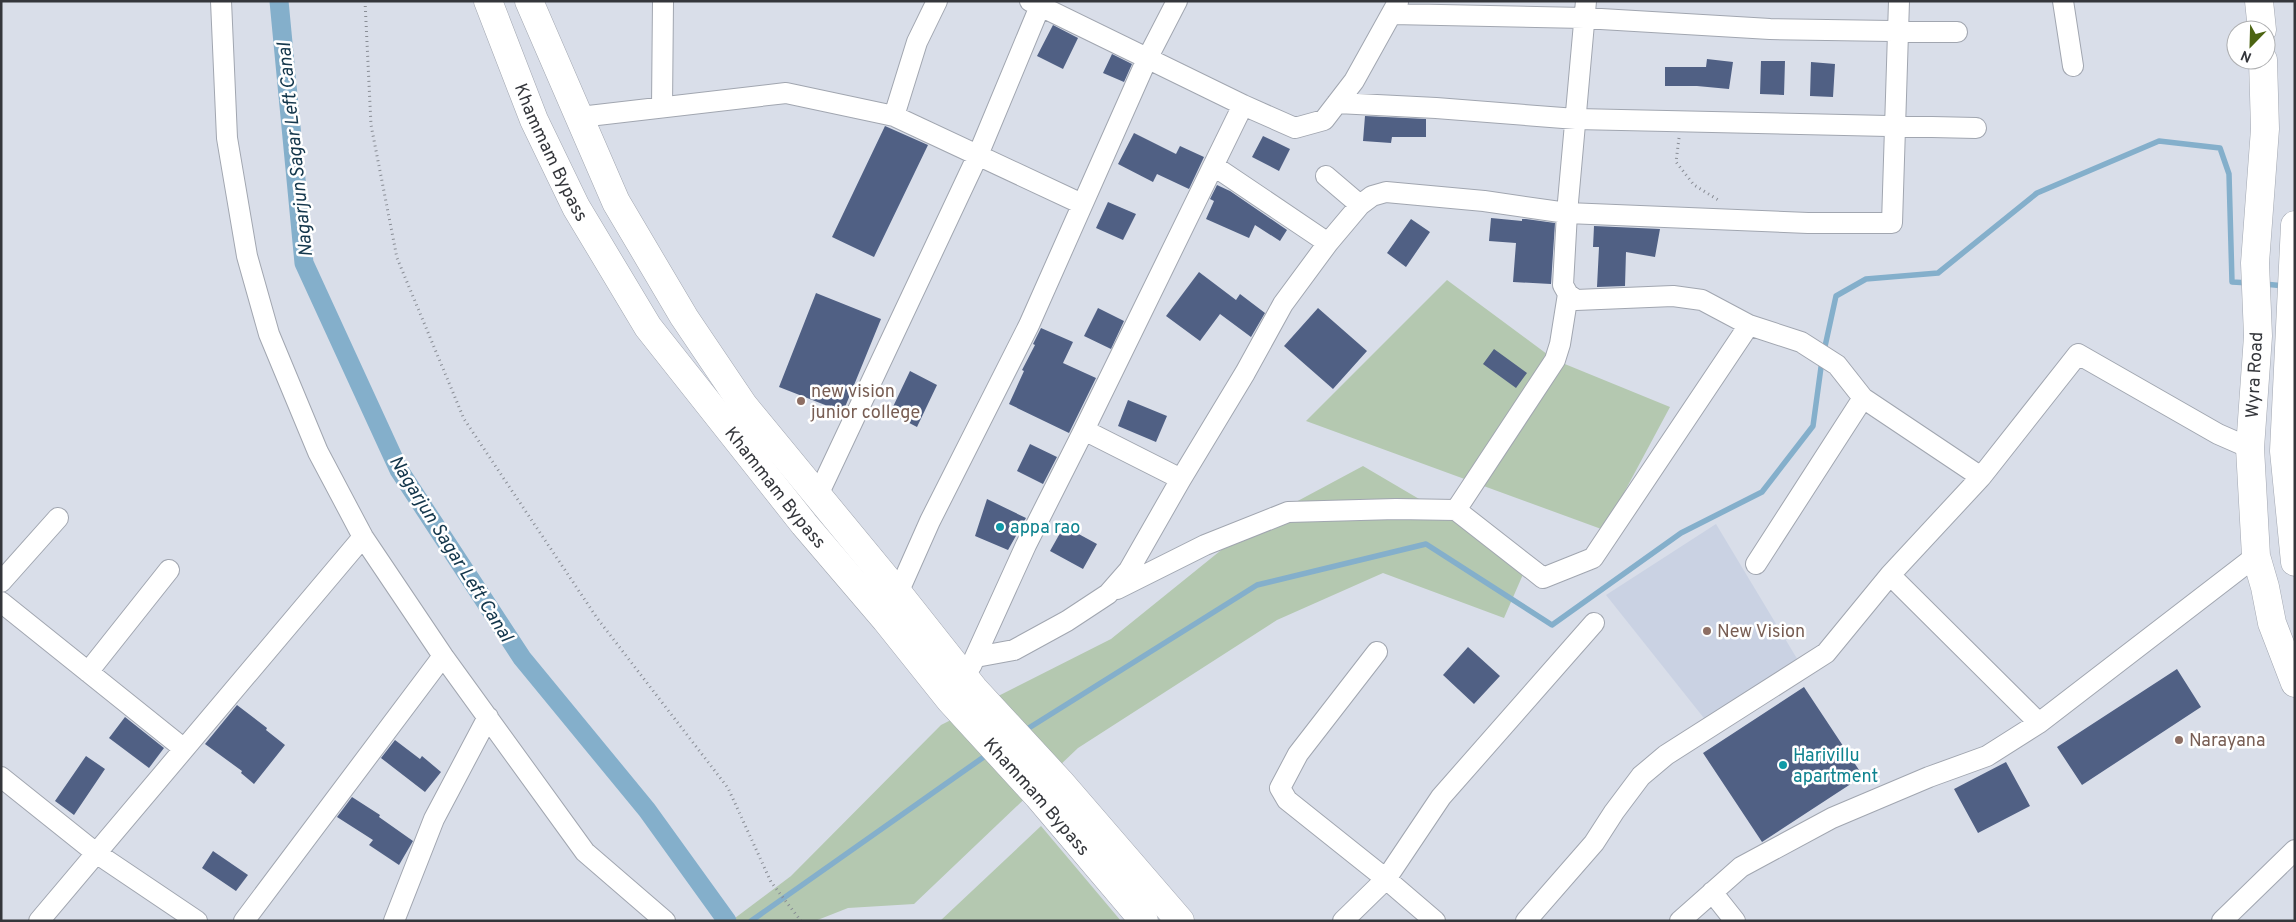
<svg xmlns="http://www.w3.org/2000/svg" width="2296" height="922" font-family="Overpass,sans-serif">
<rect width="100%" height="100%" fill="#d9dee9"/>
<path fill="#cad2e3" d="M1716,524L1802,667L1715,732L1606,595Z"/>
<path fill="#b4c8b0" d="M1447,280L1555,360L1670,407L1604,530L1306,421Z
M1363,466L1528,563L1504,618L1383,573L1277,620L1078,748L914,904L848,908L815,921H731L791,876L941,725L1111,639L1251,526Z
M1041,826L1121,921H940Z"/>
<g fill="none" stroke-linecap="round" stroke-linejoin="round">
<path stroke="#84afcb" stroke-width="5.5" d="M2264,284L2285,286
M1824,351L1836,296L1866,279L1938,273L2037,193L2159,141L2220,148L2229,174L2232,282L2250,283
M1024,731L1257,585L1426,544L1552,625L1681,533L1762,492L1813,426L1822,360
M751,921L988,754"/>
<path stroke="#84afcb" stroke-width="19" d="M279,1L304,263L399,470L522,658L647,810L727,921"/>
</g>
<path fill="#506084" d="M1053,25L1078,38L1063,69L1037,56Z
M1112,54L1132,64L1124,82L1103,73Z
M1707,59L1733,62L1729,89L1697,86H1665V67H1706Z
M1761,61H1785L1784,95L1760,94Z
M1811,62L1835,64L1833,97L1810,96Z
M1365,116L1426,119V137H1392L1391,143L1363,141Z
M885,126L928,145L874,257L832,237Z
M1134,133L1176,154L1180,146L1204,157L1189,189L1157,174L1153,182L1118,164Z
M1263,136L1290,149L1279,171L1252,157Z
M1217,185L1230,191L1287,230L1280,241L1255,225L1249,238L1206,219L1214,201L1210,199Z
M1108,202L1136,214L1123,240L1096,228Z
M1491,218L1522,221V219H1526L1555,223L1551,284L1513,282L1516,243L1489,241Z
M1411,219L1430,232L1406,267L1387,253Z
M1594,226L1660,229L1655,257L1626,252L1625,286L1597,287L1599,247H1593Z
M1199,272L1236,300L1240,294L1265,313L1251,337L1220,314L1200,341L1166,316Z
M816,293L881,319L843,412L779,387Z
M1098,308L1124,321L1111,349L1084,336Z
M1318,308L1367,351L1333,389L1284,346Z
M1041,328L1073,342L1063,363L1096,378L1069,433L1009,404L1024,371L1022,370L1035,345L1033,344Z
M1494,349L1527,373L1516,388L1483,364Z
M910,371L937,385L917,427L890,413Z
M1128,400L1167,416L1156,442L1118,426Z
M1030,444L1057,457L1043,484L1017,471Z
M987,499L1026,518L1008,550L975,536Z
M1064,526L1097,544L1083,569L1050,551Z
M1468,647L1500,676L1474,704L1443,675Z
M2177,669L2201,707L2082,785L2057,747Z
M1804,687L1863,776L1762,842L1703,753Z
M237,705L267,728L266,730L285,745L254,784L241,773L242,771L205,744Z
M125,717L164,748L149,768L109,738Z
M395,740L420,759L422,756L441,772L425,792L381,758Z
M86,756L105,769L74,815L55,801Z
M2006,762L2030,806L1978,833L1954,789Z
M352,797L380,815L379,817L413,841L399,865L369,845L373,840L337,817Z
M213,851L248,875L236,891L202,868Z"/>
<g fill="none" stroke-linecap="round" stroke-linejoin="round">
<defs>
<path id="minor" d="M221,1L227,138L247,256L269,334L318,452L363,537L443,656L585,852L665,921
M1030,1L1243,105L1295,128L1324,120L1354,81L1398,2
M1586,1L1567,213L1563,285L1568,294L1576,300L1673,296L1702,300L1749,325L1801,342L1837,365L1863,398L1981,477
M2063,1L2073,66
M1392,14L1584,18L1770,29L1957,32
M1337,103L1436,108L1576,119L1976,128
M662,107L663,1
M894,116L1082,204
M580,117L786,93L894,116L917,42L937,1
M1214,166L1328,243
M1326,176L1360,205
M1084,430L1181,479
M818,495L978,155L1040,6
M1456,510L1555,360L1560,344L1568,294
M1756,564L1863,398
M1890,575L2039,723
M1,582L58,518
M1117,589L1205,545L1288,512L1396,509L1456,510L1543,578L1593,558L1749,325
M898,593L930,521L1029,325L1147,59L1177,1
M1,602L183,748
M1377,652L1298,754L1280,788L1287,800L1386,879L1441,797L1594,623
M976,657L1014,650L1067,621L1108,594L1129,570L1181,479L1245,373L1283,304L1328,243L1360,205L1372,196L1386,192L1484,201L1567,213L1808,223H1892L1899,1
M971,666L1026,545L1084,430L1243,105
M88,672L169,570
M1,777L96,853L197,921
M1712,892L1735,921
M39,921L363,537
M244,921L443,656
M394,921L434,819L488,717
M1343,921L1386,879L1435,921
M1526,921L1594,843L1614,812L1641,776L1666,755L1826,653L1890,575L1981,477L2078,354L2218,434L2250,448
M1680,921L1741,867L1832,818L1929,777L1987,756L2039,723L2256,556
M2222,921L2295,850"/>
<path id="primary" d="M2259,1L2262,30
M2263,60L2265,129L2255,263L2258,336L2250,448L2256,556L2265,587L2272,623L2295,683
M2295,225L2284,451L2295,562"/>
<g id="trunk">
<path id="s1" d="M488,1L534,120L576,207L648,327L804,524L886,620L950,700L1038,796L1144,921"/>
<path d="M529,1L616,202L684,317L744,406L898,593L974,689L1060,782L1180,921"/>
</g>
</defs>
<use href="#minor" stroke="#a1a6b0" stroke-width="22"/>
<use href="#primary" stroke="#a1a6b0" stroke-width="29"/>
<use href="#trunk" stroke="#a1a6b0" stroke-width="29"/>
<path stroke="#898d95" stroke-width="3" stroke-dasharray="1 4" stroke-linecap="butt" d="M365,1L371,125L397,258L464,419L597,618L728,788L771,882L801,921
M1679,138L1676,162L1694,185L1720,201"/>
<use href="#minor" stroke="#fff" stroke-width="20"/>
<use href="#primary" stroke="#fff" stroke-width="28"/>
<use href="#trunk" stroke="#fff" stroke-width="28"/>
</g>
<g fill="#8d6e63" stroke="#fff" stroke-width="2">
<circle cx="801" cy="401" r="5"/>
<circle cx="1707" cy="631" r="5"/>
<circle cx="2179" cy="740" r="5"/>
</g>
<g fill="#0f9aa8" stroke="#fff" stroke-width="2">
<circle cx="1000" cy="527" r="5"/>
<circle cx="1783" cy="765" r="5"/>
</g>
<g text-anchor="middle" stroke-width="5" stroke-linejoin="round" paint-order="stroke">
<g font-size="18" fill="#34363b" stroke="#fff">
<text dy="6" stroke="none"><textPath href="#s1" startOffset="164">Khammam Bypass</textPath></text>
<text transform="translate(2254 375) rotate(-87)" y="6">Wyra Road</text>
<text dy="6" stroke="none"><textPath href="#s1" startOffset="569">Khammam Bypass</textPath></text>
<text dy="6" stroke="none"><textPath href="#s1" startOffset="974">Khammam Bypass</textPath></text>
</g>
<g font-size="18" fill="#785e54" stroke="#fff" text-anchor="start">
<text x="811" y="397">new vision<tspan x="811" dy="21">junior college</tspan></text>
<text x="1717" y="637">New Vision</text>
<text x="2189" y="746">Narayana</text>
</g>
<g font-size="18" fill="#0d838f" stroke="#fff" text-anchor="start">
<text x="1010" y="533">appa rao</text>
<text x="1793" y="761">Harivillu<tspan x="1793" dy="21">apartment</tspan></text>
</g>
<g font-size="19" font-style="italic" fill="#13364b" stroke="#fff">
<text transform="translate(294 150) rotate(-96)" y="7">Nagarjun Sagar Left Canal</text>
<text transform="translate(452 548) rotate(58)" y="7">Nagarjun Sagar Left Canal</text>
</g>
</g>
<rect width="2296" height="922" fill="none" stroke="#34363b" stroke-width="5"/>
<g transform="translate(2251 45) rotate(203)"><circle r="24" fill="#ffffff" stroke="#aeafb1"/>
<path d="M0-4L9 19L0 12L-9 19Z" fill="#4c6412"/>
<text y="-8" font-size="14" font-weight="bold" text-anchor="middle" fill="#34363b">N</text>
</g>
</svg>
